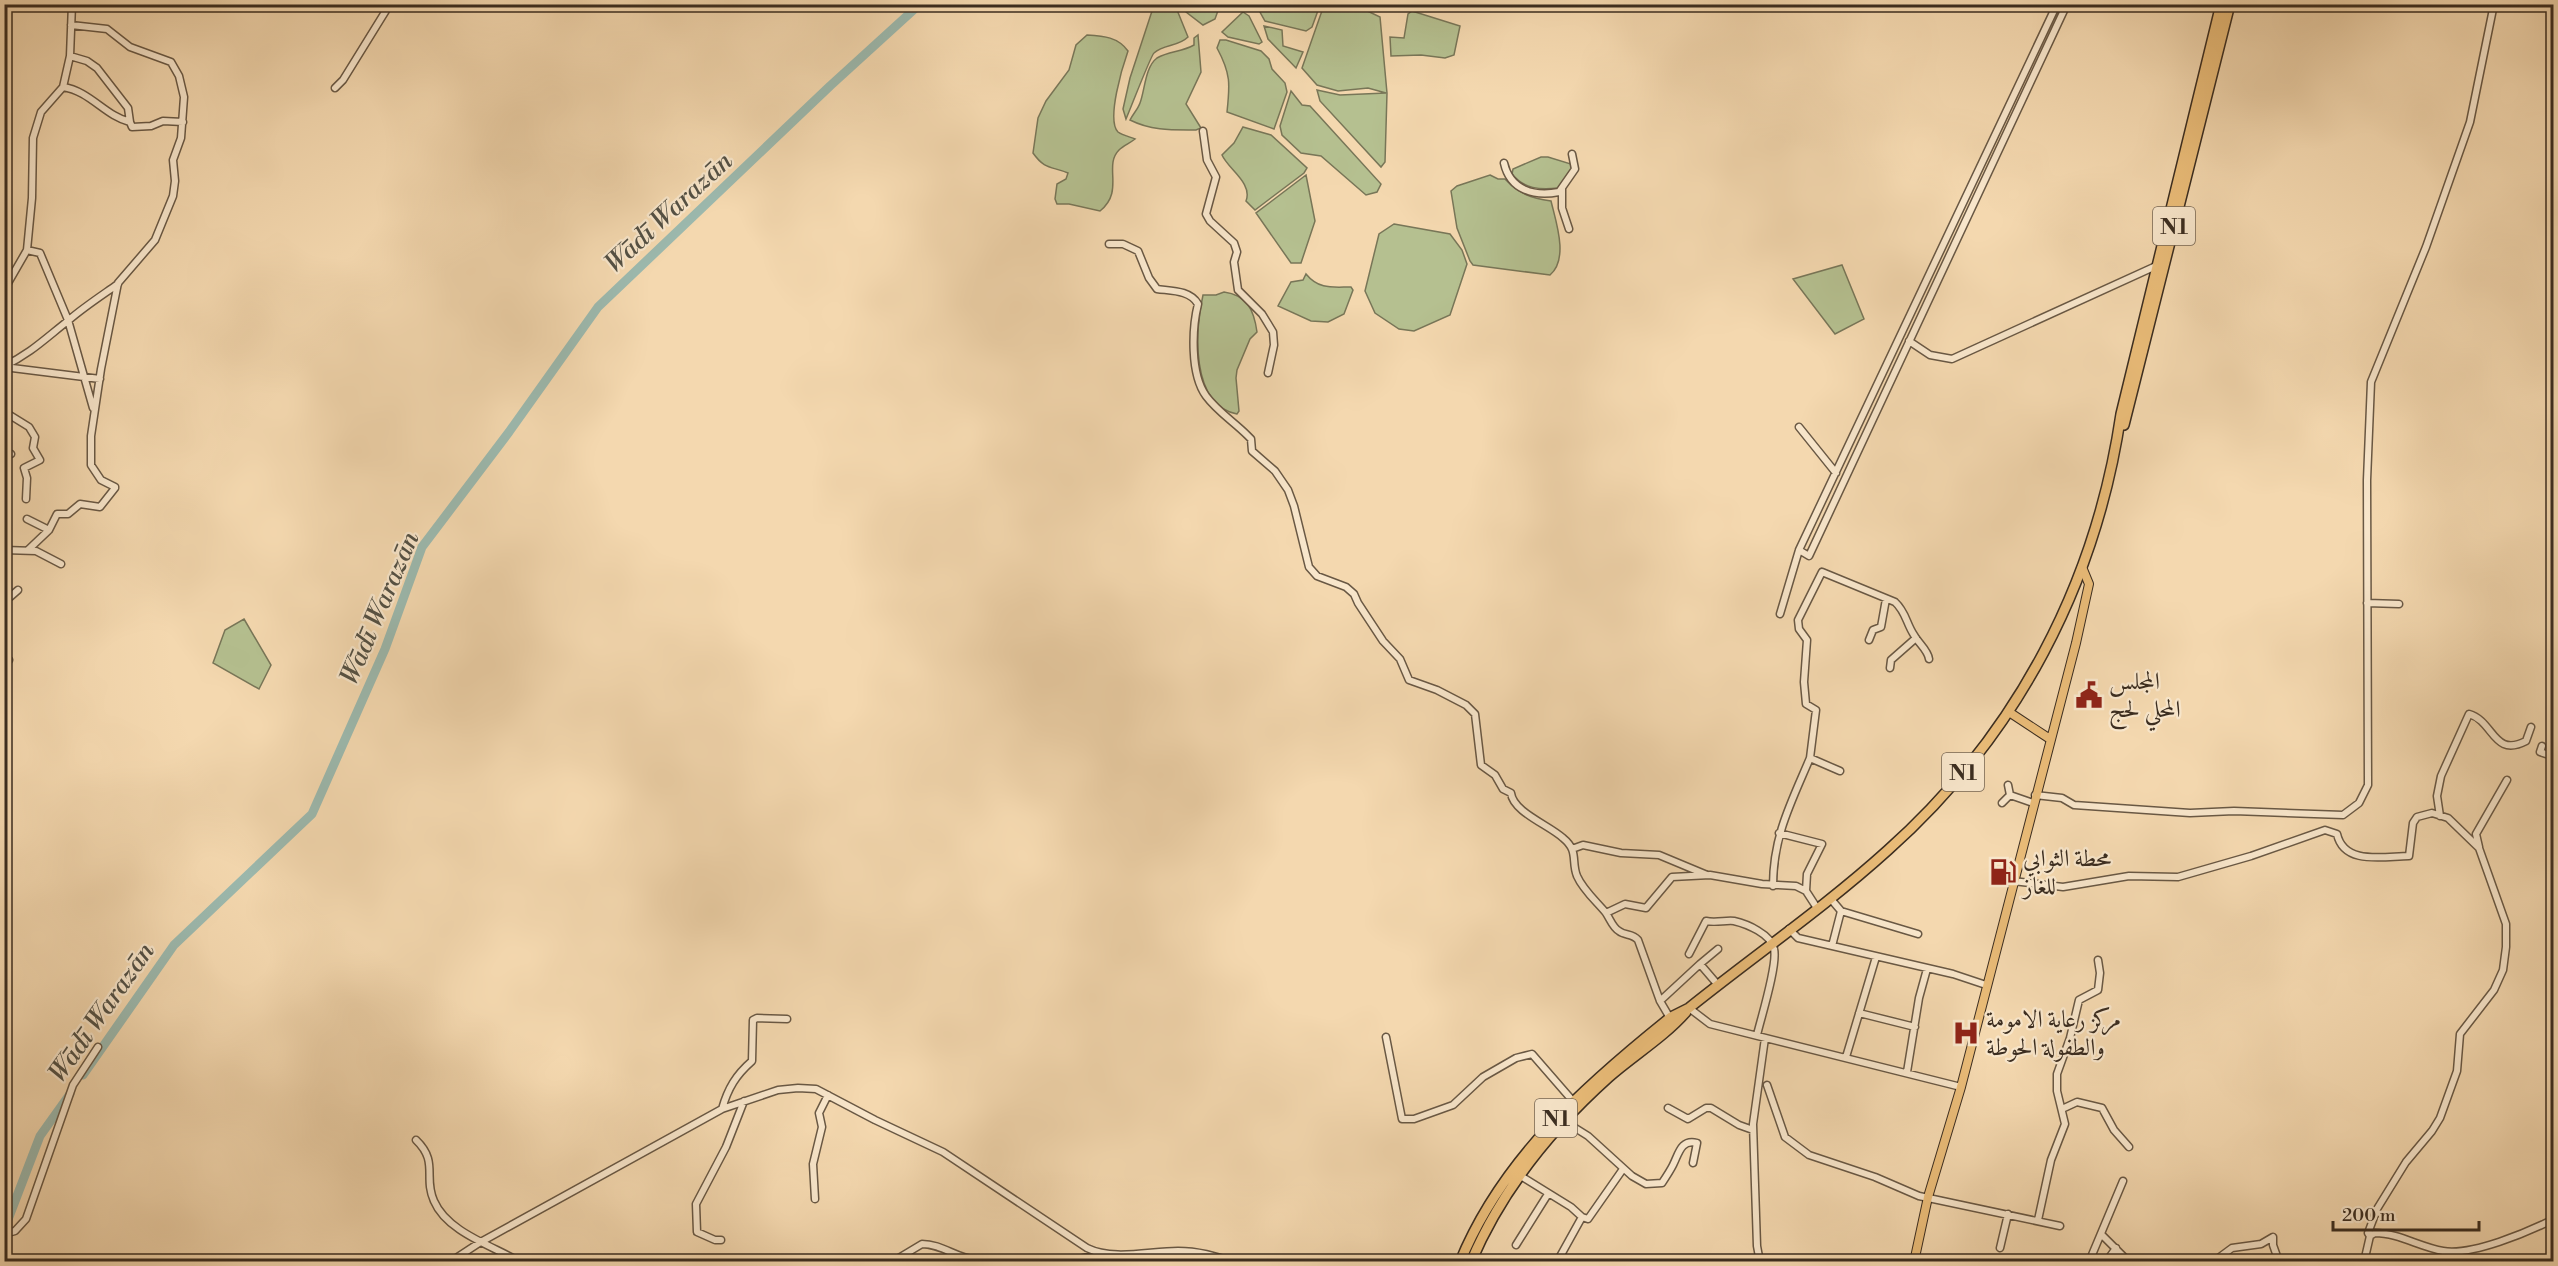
<svg xmlns="http://www.w3.org/2000/svg" width="2558" height="1266" font-family="'Libre Bodoni',Amiri,serif">
<rect width="100%" height="100%" fill="#f4d8af"/>
<filter id="stains"><feTurbulence type="fractalNoise" baseFrequency=".00333" numOctaves="4"/><feColorMatrix values="0 0 0 0 .2 0 0 0 0 .09 0 0 0 0 .02 0 0 0 .5 -.17"/></filter>
<radialGradient id="worn" r=".72"><stop offset=".6" stop-color="#630" stop-opacity="0"/><stop offset="1" stop-color="#630" stop-opacity=".3"/></radialGradient>
<path fill="#b5c090" stroke="#787658" stroke-width="1.5" d="M1154,5H1175L1188,37C1178,47 1164,44 1154,53C1151,55 1130,110 1126,119L1123,109L1130,78Z
M1182,5H1220L1215,19L1203,25L1186,12Z
M1256,5H1320L1312,27L1306,31L1265,21Z
M1324,5H1355L1380,17L1387,93L1385,162L1381,167L1320,101L1317,90L1340,95L1386,93L1368,88L1338,91L1317,85L1302,68Z
M1412,11L1460,26L1454,55L1445,58L1421,55L1391,56L1390,37L1404,38L1408,14Z
M1243,12L1249,16L1262,42L1259,44L1228,37L1222,32Z
M1264,26L1282,30L1283,46L1303,52L1296,68L1268,39Z
M1087,35C1104,36 1118,37 1128,51C1123,65 1106,120 1118,132C1122,135 1130,137 1135,139C1130,143 1123,146 1119,150C1103,166 1125,191 1100,211L1069,204H1057L1055,199L1057,184L1066,179L1068,173C1051,166 1045,170 1033,153L1038,118L1046,101L1069,70L1076,45Z
M1198,35L1201,72L1186,104L1201,128L1196,130C1172,130 1152,131 1130,120C1133,114 1138,109 1140,103C1145,90 1145,67 1157,58C1169,51 1182,52 1194,45V38Z
M1220,40H1226L1261,51L1269,59L1272,69L1285,83L1287,92L1274,129L1227,112C1230,84 1231,74 1217,48Z
M1291,91L1302,105L1310,106L1381,184L1377,192L1366,195L1321,156L1301,153L1282,135L1280,126Z
M1243,127L1271,135L1307,168L1304,173L1255,210L1246,201C1253,183 1228,169 1222,155L1234,143Z
M1541,157H1548L1571,164L1573,168L1558,188C1540,190 1524,189 1512,174L1513,169Z
M1306,175L1315,221L1301,263H1291L1256,213Z
M1490,175L1498,179H1505C1519,194 1531,198 1551,201C1556,222 1569,259 1550,275L1473,265L1470,261L1457,228L1451,191L1457,186Z
M1394,224L1450,234L1462,250L1467,264L1450,315L1414,331L1399,329L1375,313L1365,291L1379,234Z
M1842,265L1864,319L1835,334L1793,279Z
M1306,274C1319,290 1333,287 1351,287L1353,290L1344,314L1328,322L1311,321L1278,306L1291,282L1303,280Z
M1224,292C1247,295 1254,310 1257,332L1250,339L1237,370L1236,378L1239,411L1237,414C1190,405 1195,329 1203,295H1216Z
M244,619L271,665L259,689L213,663L225,630Z"/>
<g fill="none" stroke-linecap="round" stroke-linejoin="round">
<path stroke="#9cb9ae" stroke-width="9" d="M83,1075L174,945L312,814L385,649L422,547L509,432L598,307L830,86L920,4
M4,1230L40,1136L70,1094"/>
<defs>
<path id="minor" d="M71,25L107,29L130,47L171,62L179,76L184,97L181,138L173,160L175,181L173,196L155,240L118,283L101,369L91,436V465L101,480L115,487
M70,56L87,61L97,68L128,108L130,122
M63,87C90,91 105,116 130,122L132,127L151,126L163,121L183,122
M335,88L343,80L390,4
M1203,131L1207,160L1216,177L1206,214L1210,221L1234,243L1237,252L1234,262L1238,290L1262,314L1273,332L1274,345L1268,373
M1504,163C1510,190 1534,197 1559,192L1575,169L1572,154
M1562,189V208L1569,229
M1109,244H1123L1138,251L1149,278L1157,289C1171,291 1190,290 1198,304C1192,328 1190,374 1206,396C1217,411 1234,422 1247,435L1251,439L1252,451L1275,471L1288,490L1294,506L1309,567L1317,576L1346,587L1354,594L1358,603L1383,641L1400,659L1409,680L1437,690L1466,705L1475,714L1481,765L1495,775L1503,789L1511,793C1513,812 1549,825 1563,838C1579,851 1571,861 1577,876C1583,890 1597,902 1606,913
M27,250L40,253L68,320L93,408
M4,290L27,250L32,198L33,138L41,112L63,87L70,56L72,4
M1909,341L1930,355L1952,359L2156,266
M4,366C30,354 47,337 69,320C84,307 101,296 118,284
M4,367L100,379
M4,416L8,414L29,427L35,437L33,448L40,460L24,468L27,478L26,499
M1799,427L1836,473
M4,456L11,454
M27,519L49,530
M4,550L36,551L61,564
M28,550L49,530L57,514H68L80,504L100,507L115,488
M1799,550L1809,556L2067,4
M4,594L10,597L18,590
M2367,603L2399,604
M1780,614L1799,550L2057,4
M1869,640L1873,630L1881,627L1886,599
M4,666L9,660
M1890,668L1891,660L1916,638
M2542,746L2540,752L2549,755L2554,753
M1810,758L1816,710L1806,704L1804,682L1807,640L1799,629L1798,620L1822,572L1895,602C1906,612 1906,623 1914,635C1919,644 1928,650 1929,659
M2008,785L2010,795L2033,803
M2035,795L2062,798L2074,805L2190,813L2234,811L2343,815L2359,803L2368,785L2367,480L2371,382L2426,247L2470,122L2494,4
M2002,803L2010,795
M2440,816L2437,796L2441,776L2469,714C2494,721 2493,758 2526,741L2531,727
M1779,833L1822,844L1807,874L1806,891
M2479,847L2476,834L2507,780
M1572,849L1583,845L1621,853L1659,855L1707,875
M2013,881L2063,887L2129,876L2178,877L2251,856L2325,830L2337,834C2344,866 2385,856 2409,856L2413,823L2417,817L2432,813L2448,818L2479,848L2506,924V947L2503,970L2494,990L2460,1034L2457,1071L2440,1118L2432,1131L2406,1162L2377,1209L2368,1233L2370,1236
M1773,886C1773,836 1791,803 1810,758L1840,771
M1830,898L1841,911L1918,934
M1789,929L1798,938L1953,974L1986,985
M1832,946L1841,911
M1718,949L1700,964L1718,985
M1689,954L1706,921C1716,923 1726,920 1734,921C1747,924 1771,934 1774,949C1778,964 1761,1018 1757,1035
M1660,1001L1700,964
M1689,1008L1710,1024L1961,1087
M1859,1013L1915,1027
M1670,1018L1660,1001L1638,940C1632,933 1625,936 1619,931C1613,928 1610,919 1606,913L1625,904L1646,908L1672,877L1710,875L1762,884L1796,886L1806,891L1817,908
M1386,1037L1402,1119H1414L1453,1105L1483,1077L1516,1058L1532,1054L1572,1100
M1846,1057L1876,957
M1907,1072L1919,998L1927,969
M1767,1085L1785,1137L1809,1155L1875,1177L1919,1196L2060,1226
M1668,1108L1688,1119L1706,1108H1711L1739,1125L1753,1130
M722,1109C728,1088 736,1075 752,1061L753,1020L757,1018L787,1019
M2062,1109L2077,1102L2102,1108L2114,1130L2129,1147
M1564,1121L1588,1136L1632,1176L1646,1184L1662,1183C1666,1177 1670,1171 1673,1165C1679,1153 1681,1139 1697,1143L1693,1163
M416,1140C439,1162 423,1177 434,1201C447,1232 493,1246 520,1262
M1519,1175L1571,1207L1582,1217
M815,1199L813,1164L822,1127L819,1113L828,1095
M2038,1220L2051,1160L2065,1124L2057,1091V1074L2070,1038L2079,1000L2098,990L2100,973L2098,960
M4,1234L15,1231L26,1219L73,1085L98,1047
M2101,1234L2129,1262
M721,1240H715L697,1232L696,1204L726,1147L744,1101
M1516,1245L1548,1194
M2000,1248L2008,1214
M450,1262L479,1243L722,1109L778,1090L798,1088L816,1089L875,1120L943,1152L1087,1248C1114,1261 1149,1251 1178,1251C1198,1251 1215,1256 1233,1262
M892,1262L922,1244C942,1244 956,1258 976,1260C989,1262 1001,1258 1014,1262
M1066,1262L1097,1255
M1557,1262L1582,1217L1588,1219L1623,1169
M1760,1262L1757,1246L1753,1124L1765,1038
M2089,1262L2123,1181
M2106,1262L2116,1248
M2213,1262L2232,1248L2261,1244L2273,1237V1245L2279,1262
M2364,1262L2370,1236L2375,1233C2398,1233 2420,1247 2443,1251C2472,1256 2528,1232 2554,1219"/>
<path id="major" d="M2009,712L2050,739
M1914,1262L1928,1197L1961,1087L2076,643L2089,584L2082,567"/>
<path id="highway" d="M2124,425L2230,4
M1460,1262C1502,1159 1586,1085 1671,1017L1689,1008C1755,955 1825,907 1888,850C2017,735 2096,584 2121,414L2221,4
M1471,1262C1502,1189 1551,1129 1609,1077C1634,1055 1664,1037 1686,1012"/>
</defs>
<use href="#minor" stroke="#695844" stroke-width="9"/>
<use href="#major" stroke="#3b2d20" stroke-width="10"/>
<use href="#highway" stroke="#3b2d20" stroke-width="12"/>
<use href="#minor" stroke="#f8e6cb" stroke-width="6"/>
<use href="#major" stroke="#eabc78" stroke-width="8"/>
<use href="#highway" stroke="#eabc78" stroke-width="9"/>
</g>
<defs>
<symbol id="civic-bare" viewBox="-9 -9 18 18"><path d="M-.6-6.5H3V-4.5H.6V-3L4-1V1h2V6H-6V1h2V-1L-.6-3ZM-1.2 2.5V6h2.4V2.5Z" fill="#8f2418" stroke="#f8e6cb" stroke-width="2.5" paint-order="stroke"/></symbol>
<symbol id="fuel-bare" viewBox="-9 -9 18 18"><path d="M-5.5-6h7V0h2V4h1.3V-2.5L3-4.5l.8-.8L6-3V5H2.5V1h-1V6h-7ZM-4.2-4.7v3.2H.2V-4.7Z" fill="#8f2418" stroke="#f8e6cb" stroke-width="2.5" paint-order="stroke"/></symbol>
<symbol id="hospital-bare" viewBox="-9 -9 18 18"><path d="M-5-5h3v3.5h4V-5h3V5h-3V1.5h-4V5h-3Z" fill="#8f2418" stroke="#f8e6cb" stroke-width="2.5" paint-order="stroke"/></symbol>
</defs>
<g fill-rule="evenodd">
<use href="#civic-bare" x="2070" y="676" width="38" height="38"/>
<use href="#fuel-bare" x="1984" y="853" width="38" height="38"/>
<use href="#hospital-bare" x="1947" y="1014" width="38" height="38"/>
</g>
<g text-anchor="middle" stroke-width="4.5" stroke-linejoin="round" paint-order="stroke">
<g fill="#f8e6cb" stroke="#746453" stroke-width="1.5">
<rect x="2153" y="207" width="42" height="38" rx="4.5"/>
<rect x="1942" y="753" width="42" height="38" rx="4.5"/>
<rect x="1535" y="1099" width="42" height="38" rx="4.5"/>
</g>
<g font-size="22" font-weight="bold" fill="#3b2d20">
<text x="2174" y="234">N1</text>
<text x="1963" y="780">N1</text>
<text x="1556" y="1126">N1</text>
</g>
<g font-size="24" fill="#3b2d20" stroke="#f8e6cb" text-anchor="start">
<text x="2109" y="689">المجلس<tspan x="2109" dy="28">المحلي لحج</tspan></text>
<text x="2023" y="866">محطة الثوابي<tspan x="2023" dy="28">للغاز</tspan></text>
<text x="1986" y="1027">مركز رعاية الامومة<tspan x="1986" dy="28">والطفولة الحوطة</tspan></text>
</g>
<g font-size="26" font-style="italic" fill="#535044" stroke="#f8e6cb">
<text transform="translate(668 212) rotate(-43)" y="9">Wādī Warazān</text>
<text transform="translate(379 608) rotate(-67)" y="9">Wādī Warazān</text>
<text transform="translate(101 1012) rotate(-55)" y="9">Wādī Warazān</text>
</g>
</g>
<rect width="2558" height="1266" fill="none" stroke="#f4d8af" stroke-width="24"/>
<rect x="6" y="6" width="2546" height="1254" fill="none" stroke="#3b2d20" stroke-width="3"/>
<rect x="12" y="12" width="2534" height="1242" fill="none" stroke="#3b2d20" stroke-width="1.5"/>
<path d="M2333 1221v9h146v-9" fill="none" stroke="#3b2d20" stroke-width="3"/>
<text x="2342" y="1221" font-size="18" fill="#3b2d20" stroke="#f8e6cb" stroke-width="4.5" paint-order="stroke">200 m</text>
<rect width="100%" height="100%" filter="url(#stains)"/>
<rect width="100%" height="100%" fill="url(#worn)"/>
</svg>
